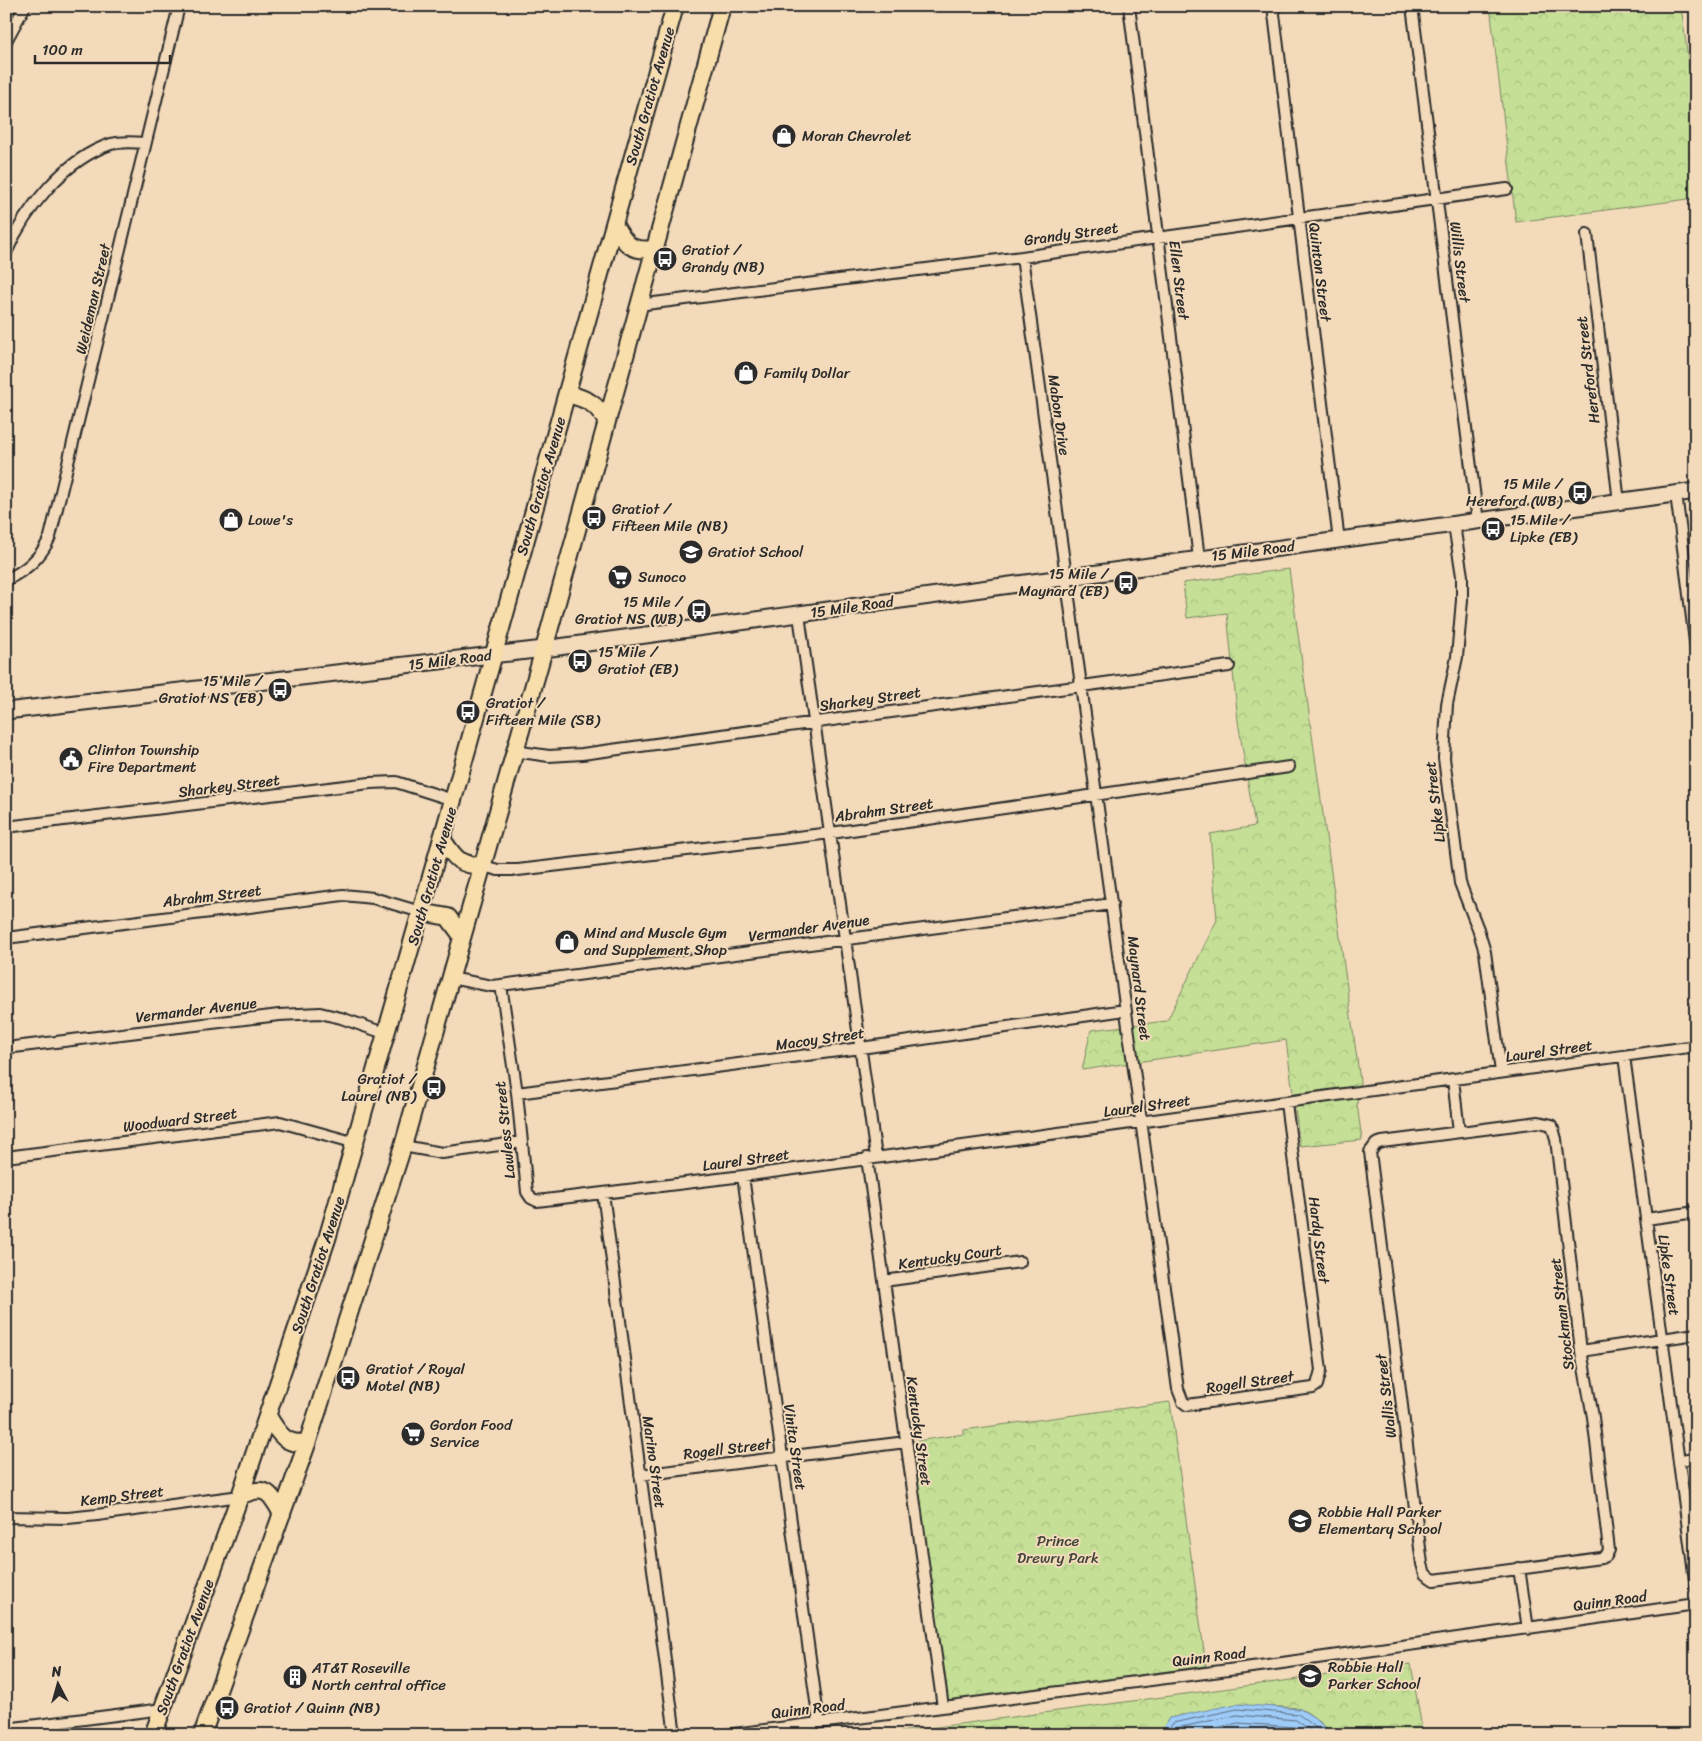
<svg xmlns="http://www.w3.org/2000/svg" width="1702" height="1741" font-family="Sriracha,sans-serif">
<defs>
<pattern id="forest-crowns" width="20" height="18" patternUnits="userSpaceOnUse" patternTransform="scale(1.25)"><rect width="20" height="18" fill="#c5e096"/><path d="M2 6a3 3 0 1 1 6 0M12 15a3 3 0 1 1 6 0" fill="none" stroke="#a9c081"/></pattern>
</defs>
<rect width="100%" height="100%" fill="#f2daba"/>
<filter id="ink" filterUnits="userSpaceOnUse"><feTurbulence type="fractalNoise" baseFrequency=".02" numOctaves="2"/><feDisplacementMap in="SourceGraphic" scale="10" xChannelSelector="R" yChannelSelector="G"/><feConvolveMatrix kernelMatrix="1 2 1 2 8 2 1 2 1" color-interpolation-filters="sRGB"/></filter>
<g filter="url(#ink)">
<path fill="url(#forest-crowns)" stroke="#788660" d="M1490,6H1681L1696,121V198L1516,222Z
M1289,569L1360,1081L1357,1104L1362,1140L1300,1146L1286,1040L1082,1070L1091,1030L1167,1021L1217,920L1210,834L1255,826L1238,721L1227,613L1187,618L1183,583Z
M1170,1402L1206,1666L945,1701L910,1442L964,1434V1430Z
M1411,1664L1423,1735H1334C1324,1726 1313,1714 1300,1709C1278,1702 1195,1714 1169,1718L1159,1735H877Z"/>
<path fill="#9ecbf8" stroke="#708ba6" d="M1236,1704L1300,1709L1312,1716L1334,1735H1159L1169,1718Z"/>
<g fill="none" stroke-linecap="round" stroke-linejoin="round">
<path stroke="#596b7d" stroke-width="1" d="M1165,1735L1173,1723L1237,1709L1298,1714L1326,1735
M1173,1735L1177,1728L1237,1715L1296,1720L1317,1735
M1184,1735L1238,1723L1294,1727L1305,1735"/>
<defs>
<path id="street" d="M1129,6L1199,558
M1273,6L1339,541
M1412,6L1478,522
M6,41L25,6
M1587,234L1619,502
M6,253C25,209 65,159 111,144C122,141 134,142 145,143
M1022,257L1178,1389L1183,1402L1187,1405L1313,1388L1317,1385L1321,1370L1286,1103
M638,305L1022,257L1507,189
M1676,494L1696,649
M1454,525L1462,576V600L1457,657L1447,704L1444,758L1460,883L1478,929L1485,952L1501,1072
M6,580C26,570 41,558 50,537L179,6
M799,615L876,1157
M514,751L549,756L582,754L1229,666
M6,827L370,783L396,782L453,800
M483,866L498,870H518L831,833L1289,767
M6,938L343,895L373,898L421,912
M450,978L492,986L501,985L1112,904
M501,985L517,1093L527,1192L531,1198L537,1201L743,1176L1696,1046
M6,1048L279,1015L320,1013L341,1018L387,1034
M1624,1056L1696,1588
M1453,1079L1459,1132
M517,1093L861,1048L1125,1010
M1539,1122L1552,1125L1556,1139L1581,1351L1593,1417L1609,1550L1606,1556L1601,1558L1434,1580L1425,1574L1422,1564L1370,1152L1376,1144L1382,1142Z
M403,1146L442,1153L521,1142
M6,1157L280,1122L356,1143
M867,1158L943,1707
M743,1176L819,1723
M603,1193L675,1735
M1646,1219L1696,1212
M884,1281L1020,1262
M1581,1351L1696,1334
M1680,1460L1696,1458
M640,1475L906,1442
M6,1517L68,1518L97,1515L240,1496
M1519,1568L1528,1629
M6,1729L163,1709
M726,1735L1275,1664L1696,1604"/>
<path id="secondary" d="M6,711L544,649L1696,491"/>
<path id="primary" d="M614,225C626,244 630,252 654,249
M568,394C586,399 597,403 606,421
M442,839C455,858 458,865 483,866
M421,912L448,917L462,936
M268,1416C278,1433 287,1448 308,1441
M240,1496C265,1484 270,1492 282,1514
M153,1735L240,1496L327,1239L453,800L675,6
M202,1735L308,1441L403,1146L544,649L722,6"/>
</defs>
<use href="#street" stroke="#2b2b2b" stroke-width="14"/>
<use href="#secondary" stroke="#2b2b2b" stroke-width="19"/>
<use href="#primary" stroke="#2b2b2b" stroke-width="20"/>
<use href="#street" stroke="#f2daba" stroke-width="10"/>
<use href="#secondary" stroke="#f2daba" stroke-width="15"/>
<use href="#primary" stroke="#f8deab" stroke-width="16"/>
</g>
</g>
<defs>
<symbol id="shop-disc" viewBox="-11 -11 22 22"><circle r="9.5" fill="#2b2b2b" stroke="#f2daba"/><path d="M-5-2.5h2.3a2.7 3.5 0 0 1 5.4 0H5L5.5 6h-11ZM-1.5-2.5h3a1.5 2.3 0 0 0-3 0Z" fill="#fff"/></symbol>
<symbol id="bus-disc" viewBox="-11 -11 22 22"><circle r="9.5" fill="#2b2b2b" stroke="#f2daba"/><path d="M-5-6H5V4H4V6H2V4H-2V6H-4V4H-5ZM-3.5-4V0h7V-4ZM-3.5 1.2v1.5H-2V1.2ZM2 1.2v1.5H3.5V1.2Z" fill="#fff"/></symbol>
<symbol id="school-disc" viewBox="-11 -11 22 22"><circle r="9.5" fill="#2b2b2b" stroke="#f2daba"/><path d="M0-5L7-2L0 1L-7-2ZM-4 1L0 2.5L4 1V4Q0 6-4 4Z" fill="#fff"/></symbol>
<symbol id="supermarket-disc" viewBox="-11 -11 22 22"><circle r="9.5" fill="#2b2b2b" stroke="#f2daba"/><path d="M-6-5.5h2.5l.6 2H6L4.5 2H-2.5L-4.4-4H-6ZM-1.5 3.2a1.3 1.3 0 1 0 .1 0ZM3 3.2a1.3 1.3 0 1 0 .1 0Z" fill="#fff"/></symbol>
<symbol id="civic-disc" viewBox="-11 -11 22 22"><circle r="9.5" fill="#2b2b2b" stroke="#f2daba"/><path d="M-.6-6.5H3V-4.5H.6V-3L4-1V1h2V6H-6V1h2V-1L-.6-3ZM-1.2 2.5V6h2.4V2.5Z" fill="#fff"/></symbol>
<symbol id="building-disc" viewBox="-11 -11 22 22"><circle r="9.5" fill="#2b2b2b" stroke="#f2daba"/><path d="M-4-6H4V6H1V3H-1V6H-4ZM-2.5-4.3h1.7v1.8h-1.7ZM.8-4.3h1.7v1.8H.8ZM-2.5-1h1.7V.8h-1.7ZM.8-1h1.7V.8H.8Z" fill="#fff"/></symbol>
</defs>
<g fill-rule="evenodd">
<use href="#shop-disc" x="770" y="122" width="28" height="28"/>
<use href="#bus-disc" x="651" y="245" width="28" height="28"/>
<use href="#shop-disc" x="732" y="359" width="28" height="28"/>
<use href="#bus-disc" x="1566" y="479" width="28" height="28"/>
<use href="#bus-disc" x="580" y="504" width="28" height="28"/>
<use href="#shop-disc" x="217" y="506" width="28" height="28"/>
<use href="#bus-disc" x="1479" y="515" width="28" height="28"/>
<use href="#school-disc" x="677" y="538" width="28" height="28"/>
<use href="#supermarket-disc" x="606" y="563" width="28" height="28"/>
<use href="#bus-disc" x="1112" y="569" width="28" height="28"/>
<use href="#bus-disc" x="685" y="597" width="28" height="28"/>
<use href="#bus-disc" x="566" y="647" width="28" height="28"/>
<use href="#bus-disc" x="266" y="676" width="28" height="28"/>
<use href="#bus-disc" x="454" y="698" width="28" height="28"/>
<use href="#civic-disc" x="57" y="745" width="28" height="28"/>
<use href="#shop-disc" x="553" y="928" width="28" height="28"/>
<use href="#bus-disc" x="420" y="1074" width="28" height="28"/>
<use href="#bus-disc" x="334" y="1364" width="28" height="28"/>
<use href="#supermarket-disc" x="399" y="1420" width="28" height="28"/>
<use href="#school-disc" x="1286" y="1507" width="28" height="28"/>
<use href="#school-disc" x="1296" y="1662" width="28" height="28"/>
<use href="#building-disc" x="281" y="1663" width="28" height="28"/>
<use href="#bus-disc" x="213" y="1694" width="28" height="28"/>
</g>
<g text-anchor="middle" stroke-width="4" stroke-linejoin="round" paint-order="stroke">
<g font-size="15" fill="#2b2b2b" stroke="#f2daba">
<text transform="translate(650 96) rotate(-74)" y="5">South Gratiot Avenue</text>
<text transform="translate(1071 234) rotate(-8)" y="5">Grandy Street</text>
<text transform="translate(1460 262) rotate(83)" y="5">Willis Street</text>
<text transform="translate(1320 272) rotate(83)" y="5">Quinton Street</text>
<text transform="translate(1179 280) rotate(83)" y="5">Ellen Street</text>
<text transform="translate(93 299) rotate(-77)" y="5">Weideman Street</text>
<text transform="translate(1588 370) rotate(-97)" y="5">Hereford Street</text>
<text transform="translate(1059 415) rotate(82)" y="5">Mabon Drive</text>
<text transform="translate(541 486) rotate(-74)" y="5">South Gratiot Avenue</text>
<text transform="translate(1253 551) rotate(-7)" y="5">15 Mile Road</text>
<text transform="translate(852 607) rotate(-8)" y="5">15 Mile Road</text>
<text transform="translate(450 660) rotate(-7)" y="5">15 Mile Road</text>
<text transform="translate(870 699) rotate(-8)" y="5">Sharkey Street</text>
<text transform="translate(229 786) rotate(-7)" y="5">Sharkey Street</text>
<text transform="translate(1435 802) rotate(-97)" y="5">Lipke Street</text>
<text transform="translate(884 810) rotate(-8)" y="5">Abrahm Street</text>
<text transform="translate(432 876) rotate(-74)" y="5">South Gratiot Avenue</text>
<text transform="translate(212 896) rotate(-7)" y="5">Abrahm Street</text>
<text transform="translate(809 928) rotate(-8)" y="5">Vermander Avenue</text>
<text transform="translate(1139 988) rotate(83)" y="5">Maynard Street</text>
<text transform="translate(196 1010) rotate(-7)" y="5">Vermander Avenue</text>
<text transform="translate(820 1039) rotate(-8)" y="5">Macoy Street</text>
<text transform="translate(1549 1051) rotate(-8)" y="5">Laurel Street</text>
<text transform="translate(1147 1106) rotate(-8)" y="5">Laurel Street</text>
<text transform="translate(180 1120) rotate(-7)" y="5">Woodward Street</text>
<text transform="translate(505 1130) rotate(-96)" y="5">Lawless Street</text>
<text transform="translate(746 1160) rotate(-8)" y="5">Laurel Street</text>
<text transform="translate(1319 1240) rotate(83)" y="5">Hardy Street</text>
<text transform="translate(950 1257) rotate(-8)" y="5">Kentucky Court</text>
<text transform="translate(318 1265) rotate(-72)" y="5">South Gratiot Avenue</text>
<text transform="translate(1669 1275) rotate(82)" y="5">Lipke Street</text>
<text transform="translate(1562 1314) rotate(-97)" y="5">Stockman Street</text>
<text transform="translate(1250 1382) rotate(-8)" y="5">Rogell Street</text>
<text transform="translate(1386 1396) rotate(-97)" y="5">Wallis Street</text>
<text transform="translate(919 1431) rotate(82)" y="5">Kentucky Street</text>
<text transform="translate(795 1447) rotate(82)" y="5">Vinita Street</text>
<text transform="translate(727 1449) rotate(-7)" y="5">Rogell Street</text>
<text transform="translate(654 1462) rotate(82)" y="5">Marino Street</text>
<text transform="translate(122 1496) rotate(-7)" y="5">Kemp Street</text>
<text transform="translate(1610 1601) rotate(-8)" y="5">Quinn Road</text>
<text transform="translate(185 1647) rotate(-70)" y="5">South Gratiot Avenue</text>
<text transform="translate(1209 1657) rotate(-7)" y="5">Quinn Road</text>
<text transform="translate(808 1709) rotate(-7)" y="5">Quinn Road</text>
</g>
<g font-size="15" fill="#2b2b2b" stroke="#f2daba" text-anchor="start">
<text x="802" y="141">Moran Chevrolet</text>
<text x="682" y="255">Gratiot /<tspan x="682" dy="17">Grandy (NB)</tspan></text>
<text x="764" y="378">Family Dollar</text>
<text x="1562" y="489" text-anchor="end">15 Mile /<tspan x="1562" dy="17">Hereford (WB)</tspan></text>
<text x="612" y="514">Gratiot /<tspan x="612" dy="17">Fifteen Mile (NB)</tspan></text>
<text x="248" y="525">Lowe's</text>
<text x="1510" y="525">15 Mile /<tspan x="1510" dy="17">Lipke (EB)</tspan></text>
<text x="708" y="557">Gratiot School</text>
<text x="1108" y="579" text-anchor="end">15 Mile /<tspan x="1108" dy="17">Maynard (EB)</tspan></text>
<text x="638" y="582">Sunoco</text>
<text x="682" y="607" text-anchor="end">15 Mile /<tspan x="682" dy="17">Gratiot NS (WB)</tspan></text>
<text x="598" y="657">15 Mile /<tspan x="598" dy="17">Gratiot (EB)</tspan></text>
<text x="262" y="686" text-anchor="end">15 Mile /<tspan x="262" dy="17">Gratiot NS (EB)</tspan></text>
<text x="486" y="708">Gratiot /<tspan x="486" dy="17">Fifteen Mile (SB)</tspan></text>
<text x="88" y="755">Clinton Township<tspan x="88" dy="17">Fire Department</tspan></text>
<text x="584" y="938">Mind and Muscle Gym<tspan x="584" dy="17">and Supplement Shop</tspan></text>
<text x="416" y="1084" text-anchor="end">Gratiot /<tspan x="416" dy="17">Laurel (NB)</tspan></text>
<text x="366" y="1374">Gratiot / Royal<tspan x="366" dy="17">Motel (NB)</tspan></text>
<text x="430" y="1430">Gordon Food<tspan x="430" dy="17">Service</tspan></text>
<text x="1318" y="1517">Robbie Hall Parker<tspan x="1318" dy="17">Elementary School</tspan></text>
<text x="1328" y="1672">Robbie Hall<tspan x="1328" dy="17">Parker School</tspan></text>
<text x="312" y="1673">AT&amp;T Roseville<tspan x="312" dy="17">North central office</tspan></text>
<text x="244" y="1713">Gratiot / Quinn (NB)</text>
</g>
<g font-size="15" fill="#42463b" stroke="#f2daba">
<text x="1058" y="1546">Prince<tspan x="1058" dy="17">Drewry Park</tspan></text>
</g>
</g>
<rect width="1702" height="1741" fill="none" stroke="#f2daba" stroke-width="25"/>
<rect x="12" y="12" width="1677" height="1716" fill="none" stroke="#2b2b2b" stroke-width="2" filter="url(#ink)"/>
<g transform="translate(58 1684) rotate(354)" stroke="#f2daba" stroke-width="4" paint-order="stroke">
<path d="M0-4L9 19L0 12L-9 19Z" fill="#2b2b2b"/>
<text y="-8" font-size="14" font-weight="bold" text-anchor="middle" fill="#2b2b2b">N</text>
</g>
<path d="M35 55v8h135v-8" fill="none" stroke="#2b2b2b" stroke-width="2.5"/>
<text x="42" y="55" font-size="15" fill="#2b2b2b" stroke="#f2daba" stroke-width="4" paint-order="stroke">100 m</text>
</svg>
